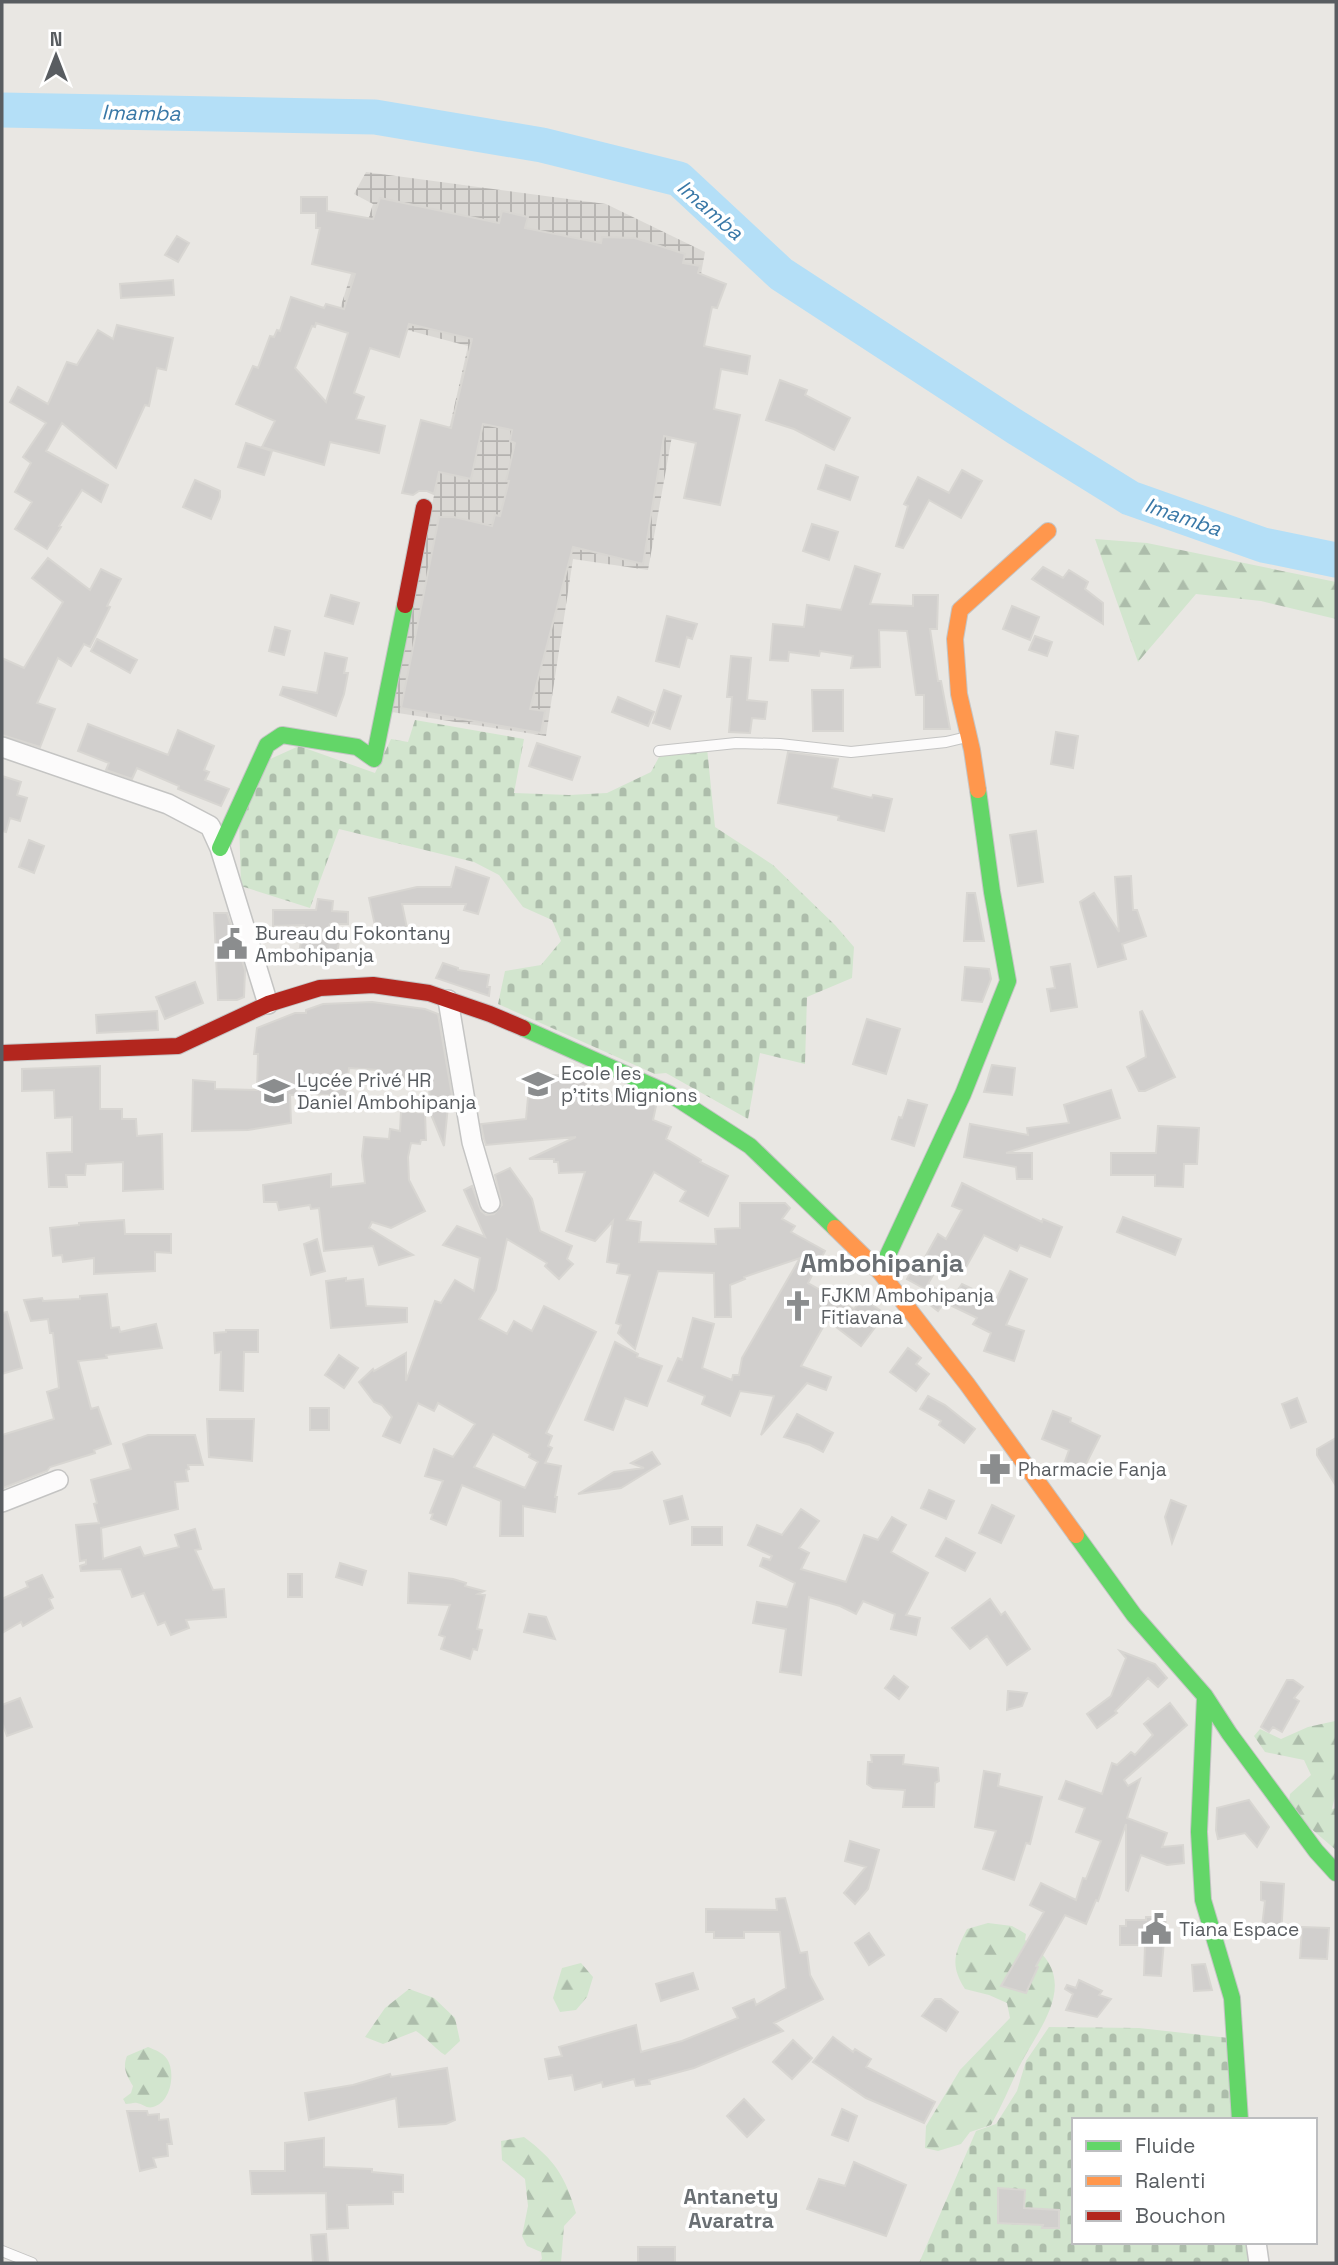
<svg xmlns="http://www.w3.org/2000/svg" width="1338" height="2265" font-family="'Space Grotesk',sans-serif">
<defs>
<pattern id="industrial-grid" width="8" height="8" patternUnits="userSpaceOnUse" patternTransform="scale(1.75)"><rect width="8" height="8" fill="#dad8d4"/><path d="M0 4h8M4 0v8" fill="none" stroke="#b4b2af"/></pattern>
<pattern id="forest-firs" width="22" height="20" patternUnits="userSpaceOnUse" patternTransform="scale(1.75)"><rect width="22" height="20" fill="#d2e5ce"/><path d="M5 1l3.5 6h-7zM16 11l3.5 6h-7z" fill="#adbdab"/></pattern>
<pattern id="cemetery-stones" width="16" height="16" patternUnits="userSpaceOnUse" patternTransform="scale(1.75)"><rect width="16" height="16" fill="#d2e5ce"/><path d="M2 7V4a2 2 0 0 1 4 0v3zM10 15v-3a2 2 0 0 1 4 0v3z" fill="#adbdab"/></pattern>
</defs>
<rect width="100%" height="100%" fill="#e9e7e3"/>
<path fill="url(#industrial-grid)" d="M366,172L606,204L705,252L648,570L573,559L546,736L385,711L468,346L339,312L373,204L354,194Z"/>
<path fill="url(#forest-firs)" d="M1095,539L1147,543L1336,582V619L1261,601L1196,594L1138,662Z
M1335,1721L1336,1792L1332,1809L1336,1808V1850L1288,1809L1290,1794L1311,1775L1304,1760L1265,1752L1254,1736L1260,1729L1281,1739L1308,1727Z
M988,1923L1012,1926L1026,1934L1025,1940C1084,1978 1041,2024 1019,2067C1010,2086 1002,2106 991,2125L970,2132L961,2144L938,2151L925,2148L926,2126L960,2070L1010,2018L1007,2003L989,1995L965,1989C950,1965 954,1954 967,1929Z
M581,1963L593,1977L587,1997L576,2010L560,2012L553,1998L562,1968Z
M409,1989L434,1998L455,2018L460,2041L445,2055C434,2048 427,2038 416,2031L383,2044L365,2037L385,2008Z
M148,2047C155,2050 162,2052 167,2059C176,2072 171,2103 153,2107C147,2109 143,2104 137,2103C134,2102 130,2104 126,2104L123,2099L131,2093L133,2086C127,2076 122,2068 127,2056Z
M524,2137C555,2160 565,2176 576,2213L564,2226L561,2263H537L542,2259L541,2252L527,2246L522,2236L528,2206L525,2179L502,2160L501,2141Z"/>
<path fill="url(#cemetery-stones)" d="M415,720L524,739L514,793L569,795L607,793L651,772L659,757L707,748L715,827L773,865L835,925L854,947L852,978L807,997L805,1064L760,1053L748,1119L666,1073L655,1074L498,1004L505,971L541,965L561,941L552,920L523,907L499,875L474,862L339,829L310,908L241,886L239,820L268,760L299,746L375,773L391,739L408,742Z
M1049,2027L1139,2028L1229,2038L1239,2120H1074V2242H1254L1256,2263H919L976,2131L996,2124L1017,2091L1026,2061Z"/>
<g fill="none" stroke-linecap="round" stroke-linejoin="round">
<path stroke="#b4dff7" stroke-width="35" d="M2,110L375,117L542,145L679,179L781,274L1017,428L1130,498L1263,545L1336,560"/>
</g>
<path fill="#d1cfcd" stroke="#d8d6d2" stroke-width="2" fill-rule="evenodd" d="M301,197H327V211L373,219L380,198L499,223L502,211L528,217L525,228L601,243L602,237L635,238L685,254L683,263L700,266L698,273L726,284L717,308L712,307L704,346L750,356L747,374L721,369L714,409L740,415L720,505L684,498L696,443L664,436L643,564L573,547L530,709L545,711L541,733L401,708L439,517H454L492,526L495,515L500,516L509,481H506L515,443L510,441L512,430L483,424L471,479L439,472L434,494L427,491H419L413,495L402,493L421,420L451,428L472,339L409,324L399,357L370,348L354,393L364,397L356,419L385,426L379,453L330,442L324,465L262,447L275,421L236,404L253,366L258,368L270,336L274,337L277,330L280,331L291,297L324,308L326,304L344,309L355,274L312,264L320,228H316V213H301ZM316,323L348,333L326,402L295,368L312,326L315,327Z
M177,236L189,243L178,262L165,255Z
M173,280L174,295L121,298L120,284Z
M117,325L173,338L166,370L157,368L149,406L145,405L116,468L62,423L46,451L108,485L101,502L82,490L59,526L61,527L47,549L15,529L32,502L15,492L31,463L23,457L46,423L10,402L18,387L48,404L67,362L77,365L98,330L113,339Z
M780,380L807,390L805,395L850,418L834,450L794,429L766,420Z
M246,443L272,451L264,475L238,467Z
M826,465L858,477L850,500L818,489Z
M962,470L982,481L961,518L929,500L903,548L896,546L908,506L904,504L918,477L949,493Z
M195,480L220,491V497L211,519L183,507Z
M812,524L838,532L829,560L803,551Z
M48,558L90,590L101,569L121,579L107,606L110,607L90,647L84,644L71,666L58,658L37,703L55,709L40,747L2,735V658L24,668L63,602L32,578Z
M855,566L880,574L870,604L913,606V595H938L937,629H930L938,681H941L950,729H924V695H916L907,631L879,630L880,667L851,668L853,656L820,651L819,656L789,652L788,661L770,660L773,624L804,627L807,605L841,610Z
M1043,567L1063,578L1069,570L1088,582L1085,589L1103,603V624L1032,579Z
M331,595L359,603L353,624L325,616Z
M1012,606L1039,617L1030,640L1003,629Z
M667,616L697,624L692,639L687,637L679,667L656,661Z
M275,627L290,631L284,655L269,651Z
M1035,636L1052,642L1047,656L1029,650Z
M97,639L137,660L130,673L91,651Z
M325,653L347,658L344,673H348L344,694L336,716L280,695L283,687L317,693Z
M731,656L751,658L747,700L767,702L765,719L752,718L750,733L729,732L732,697H727Z
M664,690L681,696L670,729L653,723Z
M812,690H843V731H813Z
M618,697L654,712L648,726L612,712Z
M88,724L168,755L178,730L214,746L204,770L209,772L205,780L229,789L221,806L178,789L179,786L137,768L132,779L106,770L109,763L78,751Z
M1056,732L1078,736L1073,768L1051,764Z
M537,743L580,757L572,780L529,766Z
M788,752L838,759L832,788L872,798L873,795L892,799L884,831L838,820L839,816L778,803Z
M2,776L21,782L17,795L27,798L20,821L10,818L6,832L2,831Z
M1036,831L1043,882L1018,886L1010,835Z
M29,840L44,846L34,873L19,867Z
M456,867L489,878L478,914L464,910L466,904H402L408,933L378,939L369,898L417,887H451Z
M1131,876L1133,910H1137L1146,936L1122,944L1126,959L1098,967L1080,902L1094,893L1119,932L1115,877Z
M967,893H975L984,941H964Z
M318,899L333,901L332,911L348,912V924H330L329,927L341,929L336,960L299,953L304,925L273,926V910H316Z
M214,913H227L245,970L244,997L237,1000H218Z
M443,963L458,968V970L489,975L487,987H490L489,996L436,978Z
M1070,964L1077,1007L1051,1011L1047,989L1055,988L1051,967Z
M965,967L989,969L991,979L982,1002L962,1000Z
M195,982L203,1003L165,1019L156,997Z
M372,1002L425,1009L438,1014L454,1107L448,1106L444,1146L430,1112L429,1079H377V1070L349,1068L346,1097L306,1093V1095H290L291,1123L248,1130L192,1131L193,1080L215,1082V1089L257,1090L258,1054H254L257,1028L295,1013H306V1010L323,1004Z
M157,1011L158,1030L97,1033L96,1015Z
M1142,1011L1175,1077L1145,1091H1139L1127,1067L1146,1057L1140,1012Z
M867,1019L900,1029L886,1074L853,1064Z
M992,1065L1015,1068L1012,1095L984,1092Z
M100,1066V1109H122V1119H136L137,1136L162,1134L163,1189L123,1191V1162L86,1164L85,1175H66L67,1187H49L47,1153L72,1152V1117L55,1118L54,1090L22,1091V1069Z
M562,1075L587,1080L585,1088L614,1093L615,1090L623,1091L656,1106L653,1120L671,1127L666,1139L701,1160L700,1162L728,1176L708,1216L680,1201L686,1191L654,1172L627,1220L641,1222L639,1242L716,1244L715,1229L740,1228V1203H785L790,1208L782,1219L795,1226L791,1232L825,1251L808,1283L854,1309L863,1298L885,1314L861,1346L827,1320L801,1366L831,1377L826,1390L807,1383L761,1435L774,1396L740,1391L730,1416L702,1404L705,1396L668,1381L678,1358L682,1360L693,1318L714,1324L702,1368L732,1380L733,1375H739L742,1358L800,1258L744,1277L745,1279L730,1285L731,1317H715L714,1273L658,1271L635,1349L618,1333L621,1325L616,1323L630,1275L617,1273L619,1264L607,1262L613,1221L595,1241L566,1231L585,1172L559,1173L558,1162H554V1159H529L576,1137L486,1145L484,1139L481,1124L526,1119L528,1097L531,1098L532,1076Z
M1111,1090L1120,1118L1006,1153H1032V1179H1017L1016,1167L964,1157L970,1124L1028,1135L1027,1128L1069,1123L1064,1105Z
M908,1100L927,1105L914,1146L892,1139L899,1117L902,1118Z
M401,1111L425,1113L426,1140H421L420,1144L411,1143L408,1157L409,1180L425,1211L391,1228L372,1222L369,1228L413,1255L379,1265L373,1246L324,1251L319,1208L311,1209L310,1205L279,1210L277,1202H264L263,1185L331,1174V1187L365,1183L362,1156L364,1137L389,1139L390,1129L400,1131Z
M1158,1126L1199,1128L1197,1164H1184L1183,1187L1155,1186V1175H1111V1153H1156Z
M510,1168L532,1199L540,1231L572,1246L567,1259L573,1264L559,1279L545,1266L547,1263L507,1239L496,1290L479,1319L507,1334L514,1321L532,1331L544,1306L596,1332L546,1433L552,1436L548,1446L552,1448L545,1463L561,1466L555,1497H557L555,1512L523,1506V1536H500L501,1501L462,1485L446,1525L431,1519L433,1514L430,1513L443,1481L425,1476L434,1449L453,1457L475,1424L438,1403L434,1411L418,1403L400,1443L383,1436L392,1417L382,1405L374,1402L359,1382L373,1369L374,1371L406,1353V1381L435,1301L441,1303L455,1280L474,1291L480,1258L443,1245L457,1226L485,1237L464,1190L472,1186L481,1211L486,1215L494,1214L502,1205L495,1175ZM493,1434L530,1454L529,1457L538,1462L525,1488L474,1467Z
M962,1183L1042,1222L1043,1219L1062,1227L1050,1257L1020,1245L1017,1251L984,1235L965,1269L943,1258L925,1289L907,1279L919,1257L924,1259L938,1234L946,1239L962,1210L952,1206Z
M1123,1217L1181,1239L1175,1255L1117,1232Z
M124,1220L125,1234H171V1253L155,1252V1271L94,1274V1258L63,1262L62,1255L53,1256L50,1228L79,1225V1223Z
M317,1239L325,1271L311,1275L304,1244Z
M1010,1271L1027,1279L1006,1325L1024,1331L1014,1361L984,1351L991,1333L973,1324L977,1318L948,1304L962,1284L996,1300Z
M346,1278V1281L363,1279L366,1306L407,1308V1322L331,1328L326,1281Z
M929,1284L948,1297L938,1311L920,1297Z
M107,1294L111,1328L119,1327L120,1332L156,1324L162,1348L106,1355L107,1358L78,1361L91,1409L98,1407L111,1444L94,1450L95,1453L50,1467L47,1471L3,1488L2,1435L54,1419L47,1392L59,1388L53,1333H50L48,1319L31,1321L24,1300L42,1298L43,1301L80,1299V1296Z
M7,1312L22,1368L2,1374V1313Z
M226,1330H258V1352H244L243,1391L220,1390L221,1352L215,1353L214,1333L226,1332Z
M615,1342L638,1354L637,1357L662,1366L647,1406L625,1398L613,1430L585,1420Z
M908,1348L921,1358L916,1364L929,1374L916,1391L890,1372Z
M339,1355L358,1368L344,1388L325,1375Z
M928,1396L945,1405L975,1429L964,1443L939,1425L941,1421L920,1409Z
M1297,1398L1306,1422L1291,1428L1282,1404Z
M310,1408H329V1430H310Z
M1053,1411L1071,1418L1070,1422L1100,1436L1081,1474L1063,1467L1069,1450L1042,1439Z
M797,1414L833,1433L823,1452L810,1445L784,1437Z
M207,1419H254L252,1461L209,1457Z
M148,1435H195L203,1465H188L189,1469L186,1470L188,1481L175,1482L178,1509L101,1528L103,1559L140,1547L144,1556L179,1547L175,1535L195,1529L201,1549L195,1550L213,1590L224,1589L226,1617L186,1620L189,1628L171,1635L165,1622L158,1625L144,1593L132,1597L121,1569L81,1571L80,1566L86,1564V1560L80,1561L76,1525L99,1523L94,1504L97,1503L91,1480L131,1469L123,1444Z
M1336,1438V1486L1317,1455V1449Z
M652,1452L660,1464L621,1488L578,1494L614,1472L644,1468L631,1463Z
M929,1490L954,1501L946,1519L921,1508Z
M682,1496L688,1519L670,1524L664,1501Z
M1171,1500L1186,1506L1172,1543L1165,1517Z
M992,1505L1014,1516L1001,1543L979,1533Z
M801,1509L819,1521L799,1548L809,1553L801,1569L846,1582L864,1535L878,1540L892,1517L906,1525L891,1552L928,1573L906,1615L920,1618L916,1635L891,1629L895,1614L863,1601L856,1614L840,1606L809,1597L801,1675L780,1672L786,1629L753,1623L757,1602L787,1607L795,1583L760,1566L763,1558L770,1560L772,1556L748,1545L757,1525L782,1535Z
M692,1527H722V1545H692Z
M946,1538L975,1553L965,1571L936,1556Z
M340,1563L366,1571L362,1585L336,1577Z
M409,1573L453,1579L466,1583L465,1586L484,1591L478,1594L485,1595L477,1629L482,1630L477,1650L473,1649L470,1659L441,1649L445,1637L439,1635L450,1605L408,1603Z
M288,1574H302V1597H288Z
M42,1575L53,1597L49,1599L53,1608L23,1626L21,1622L2,1633V1599L28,1587L26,1582Z
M990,1599L1001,1615L1005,1612L1030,1649L1007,1665L987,1636L970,1649L952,1628Z
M529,1614L546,1617L555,1639L524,1632Z
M1120,1651L1155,1664L1167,1678L1158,1687L1148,1678L1115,1711L1117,1713L1097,1728L1087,1714L1111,1696L1126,1658Z
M894,1676L908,1687L899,1699L885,1688Z
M1287,1680H1293L1303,1687L1294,1698L1299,1701L1282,1732L1273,1727L1269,1732L1261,1727Z
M1008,1691L1027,1693L1022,1706L1007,1710Z
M20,1698L32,1727L7,1736L2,1722V1705Z
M1170,1703L1187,1725L1124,1780L1128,1786L1140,1779L1127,1818L1167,1833L1162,1847L1183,1845L1184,1863L1167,1865L1141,1855L1128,1891L1126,1890V1824L1098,1901L1096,1900L1086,1924L1065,1915L1036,1966L1038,1967L1026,1993L1001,1986L1044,1912L1030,1905L1041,1883L1076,1900L1083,1878L1086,1879L1101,1841L1076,1832L1085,1808L1059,1799L1066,1781L1102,1794L1112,1763L1117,1765L1131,1752L1135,1755L1153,1735L1144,1724Z
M871,1755H904L903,1764L938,1768L939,1781L935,1783L934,1807H903L905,1790L873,1788L867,1784L868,1762H872Z
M984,1771L1000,1774L998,1786L1042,1797L1030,1844L1026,1843L1014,1880L983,1869L996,1831L975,1827Z
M1249,1800L1269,1827L1257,1847L1245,1833L1218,1839L1216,1830L1217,1808Z
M850,1841L879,1850L868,1889L855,1904L844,1893L866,1867L845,1861Z
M1261,1882L1284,1884L1281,1937L1261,1935L1265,1901L1261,1900Z
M785,1898L800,1953L807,1952L810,1975L823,1999L774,2023L783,2031L694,2068L649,2080L650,2084L636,2086L634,2079L603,2087L602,2082L575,2090L572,2075L549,2079L545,2059L562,2056L559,2047L636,2025L641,2052L682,2041L738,2018L733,2008L754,1999L756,2005L786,1988L780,1932H744V1938H714V1932H706V1909L777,1910L776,1899Z
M1146,1917H1166L1161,1976L1144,1975L1145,1945H1120V1926H1126V1920H1146Z
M1302,1927L1329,1928L1327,1959L1300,1958Z
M869,1933L884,1955L869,1965L855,1943Z
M1205,1964L1212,1990L1194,1991L1192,1965Z
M693,1973L698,1989L661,2001L656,1984Z
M1079,1980L1102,1991L1099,1995L1111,1999L1097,2017L1066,2010L1073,1994L1065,1989L1067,1985L1076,1988Z
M935,1999H941L958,2012L946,2031L922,2016Z
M833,2037L853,2052L855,2049L871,2059L866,2067L935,2102L924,2123L866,2098L813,2062Z
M793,2040L812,2058L792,2079L773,2062Z
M447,2068L455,2120L446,2124L399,2127L396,2098L309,2120L305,2093L353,2085L390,2074L391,2077Z
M744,2099L764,2120L747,2137L727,2116Z
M842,2109L857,2116L848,2141L832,2135Z
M127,2111H147L148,2115L159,2114V2120L168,2119L172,2144H167L168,2156L153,2158L156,2167L140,2171Z
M324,2138V2167L372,2169V2172L403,2175V2192H393V2204L347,2205L348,2228L327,2229L326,2193L252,2194L250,2171H285V2143Z
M854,2162L906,2185L886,2236L807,2209L819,2179L845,2186Z
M998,2188L1025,2190L1024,2208L1059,2210V2228H1042L1043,2225L998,2223Z
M326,2234L328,2262L313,2263L311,2235Z
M638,2247H675V2263H638Z"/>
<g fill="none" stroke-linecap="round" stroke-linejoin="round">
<defs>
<path id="lane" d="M659,751L736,743L780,744L851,752L946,742L967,737
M2,2251L32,2263"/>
<path id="street" d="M2,747L168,804L210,826L220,848L268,1004
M448,1000L472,1142L490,1203
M2,1502L58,1480
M1256,2242L1259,2263"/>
<path id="fast" d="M220,848L267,745L282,735L357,747L374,759L405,605
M523,1028L670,1094L750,1146L835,1228
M880,1272L963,1094L1008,981L992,892L978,790
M1076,1535L1134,1615L1205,1696L1229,1733L1316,1851L1336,1873
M1205,1696L1199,1832L1203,1900L1232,1998L1240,2120"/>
<path id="slow" d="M978,790L972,750L959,694L955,639L960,610L1048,531
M835,1228L880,1272L967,1384L1076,1535"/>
<path id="jam" d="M405,605L424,507
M2,1053L178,1046L268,1004L320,988L373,985L429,993L490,1014L523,1028"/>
</defs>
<use href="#lane" stroke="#c4c4c3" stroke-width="12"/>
<use href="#street" stroke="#c4c4c3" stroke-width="22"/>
<use href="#fast" stroke="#c5c5c5" stroke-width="18"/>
<use href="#slow" stroke="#c5c5c5" stroke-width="18"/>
<use href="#jam" stroke="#c5c5c5" stroke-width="18"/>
<use href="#lane" stroke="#fcfbfb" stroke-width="10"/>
<use href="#street" stroke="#fcfbfb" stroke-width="19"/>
<use href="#fast" stroke="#63d668" stroke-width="16"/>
<use href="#slow" stroke="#ff974d" stroke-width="16"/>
<use href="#jam" stroke="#b3261e" stroke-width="16"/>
</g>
<defs>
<symbol id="civic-bare" viewBox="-9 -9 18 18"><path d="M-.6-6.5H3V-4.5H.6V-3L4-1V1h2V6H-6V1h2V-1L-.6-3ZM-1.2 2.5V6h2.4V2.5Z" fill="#8b8d8e" stroke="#fff" stroke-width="2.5" paint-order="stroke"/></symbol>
<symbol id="school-bare" viewBox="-9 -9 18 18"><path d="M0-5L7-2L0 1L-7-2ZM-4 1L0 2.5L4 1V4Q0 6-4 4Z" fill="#8b8d8e" stroke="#fff" stroke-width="2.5" paint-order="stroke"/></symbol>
<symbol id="church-bare" viewBox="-9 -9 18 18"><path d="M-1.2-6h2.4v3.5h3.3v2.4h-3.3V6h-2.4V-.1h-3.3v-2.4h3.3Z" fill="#8b8d8e" stroke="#fff" stroke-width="2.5" paint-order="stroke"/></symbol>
<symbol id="pharmacy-bare" viewBox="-9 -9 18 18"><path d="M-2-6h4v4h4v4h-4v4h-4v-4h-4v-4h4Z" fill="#8b8d8e" stroke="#fff" stroke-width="2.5" paint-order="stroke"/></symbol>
</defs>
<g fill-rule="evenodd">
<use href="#civic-bare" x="210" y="922" width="44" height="44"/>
<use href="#school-bare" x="516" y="1062" width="44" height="44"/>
<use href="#school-bare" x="252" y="1069" width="44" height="44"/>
<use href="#church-bare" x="776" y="1284" width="44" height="44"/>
<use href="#pharmacy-bare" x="973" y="1447" width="44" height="44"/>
<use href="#civic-bare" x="1134" y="1907" width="44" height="44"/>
</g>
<g text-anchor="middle" stroke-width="7" stroke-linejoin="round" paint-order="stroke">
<g font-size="19" fill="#595d61" stroke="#fff" text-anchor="start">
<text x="255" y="940">Bureau du Fokontany<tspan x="255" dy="22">Ambohipanja</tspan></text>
<text x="561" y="1080">Ecole les<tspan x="561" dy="22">p’tits Mignions</tspan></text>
<text x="297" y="1087">Lycée Privé HR<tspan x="297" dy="22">Daniel Ambohipanja</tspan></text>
<text x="821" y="1302">FJKM Ambohipanja<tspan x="821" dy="22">Fitiavana</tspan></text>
<text x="1018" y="1476">Pharmacie Fanja</text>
<text x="1179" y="1936">Tiana Espace</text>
</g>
<g font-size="21" font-style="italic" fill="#3978a7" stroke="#fff">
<text transform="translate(141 113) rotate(1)" y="7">Imamba</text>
<text transform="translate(710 210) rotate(41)" y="7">Imamba</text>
<text transform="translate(1183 517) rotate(19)" y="7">Imamba</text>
</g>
<g font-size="21" font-weight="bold" fill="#6a6f73" stroke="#fff">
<text x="731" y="2204">Antanety<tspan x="731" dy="24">Avaratra</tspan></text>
</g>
<g font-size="26" font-weight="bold" fill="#6a6f73" stroke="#fff">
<text x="882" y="1272">Ambohipanja</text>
</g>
</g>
<rect width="1338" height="2265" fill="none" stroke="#595d61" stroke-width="7"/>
<rect x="1072" y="2118" width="245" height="126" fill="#ffffff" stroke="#bdbec0" stroke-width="2"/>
<rect x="1086" y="2141" width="35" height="10" fill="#63d668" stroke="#bdbec0" stroke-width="2"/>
<text x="1135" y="2153" font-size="21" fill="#595d61">Fluide</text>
<rect x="1086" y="2176" width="35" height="10" fill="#ff974d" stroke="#bdbec0" stroke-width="2"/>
<text x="1135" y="2188" font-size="21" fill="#595d61">Ralenti</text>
<rect x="1086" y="2211" width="35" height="10" fill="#b3261e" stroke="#bdbec0" stroke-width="2"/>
<text x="1135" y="2223" font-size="21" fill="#595d61">Bouchon</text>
<g transform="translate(56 56)" stroke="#ffffff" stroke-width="5" paint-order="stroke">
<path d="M0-5L12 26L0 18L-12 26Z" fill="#595d61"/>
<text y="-10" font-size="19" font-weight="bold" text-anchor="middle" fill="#595d61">N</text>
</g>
</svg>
